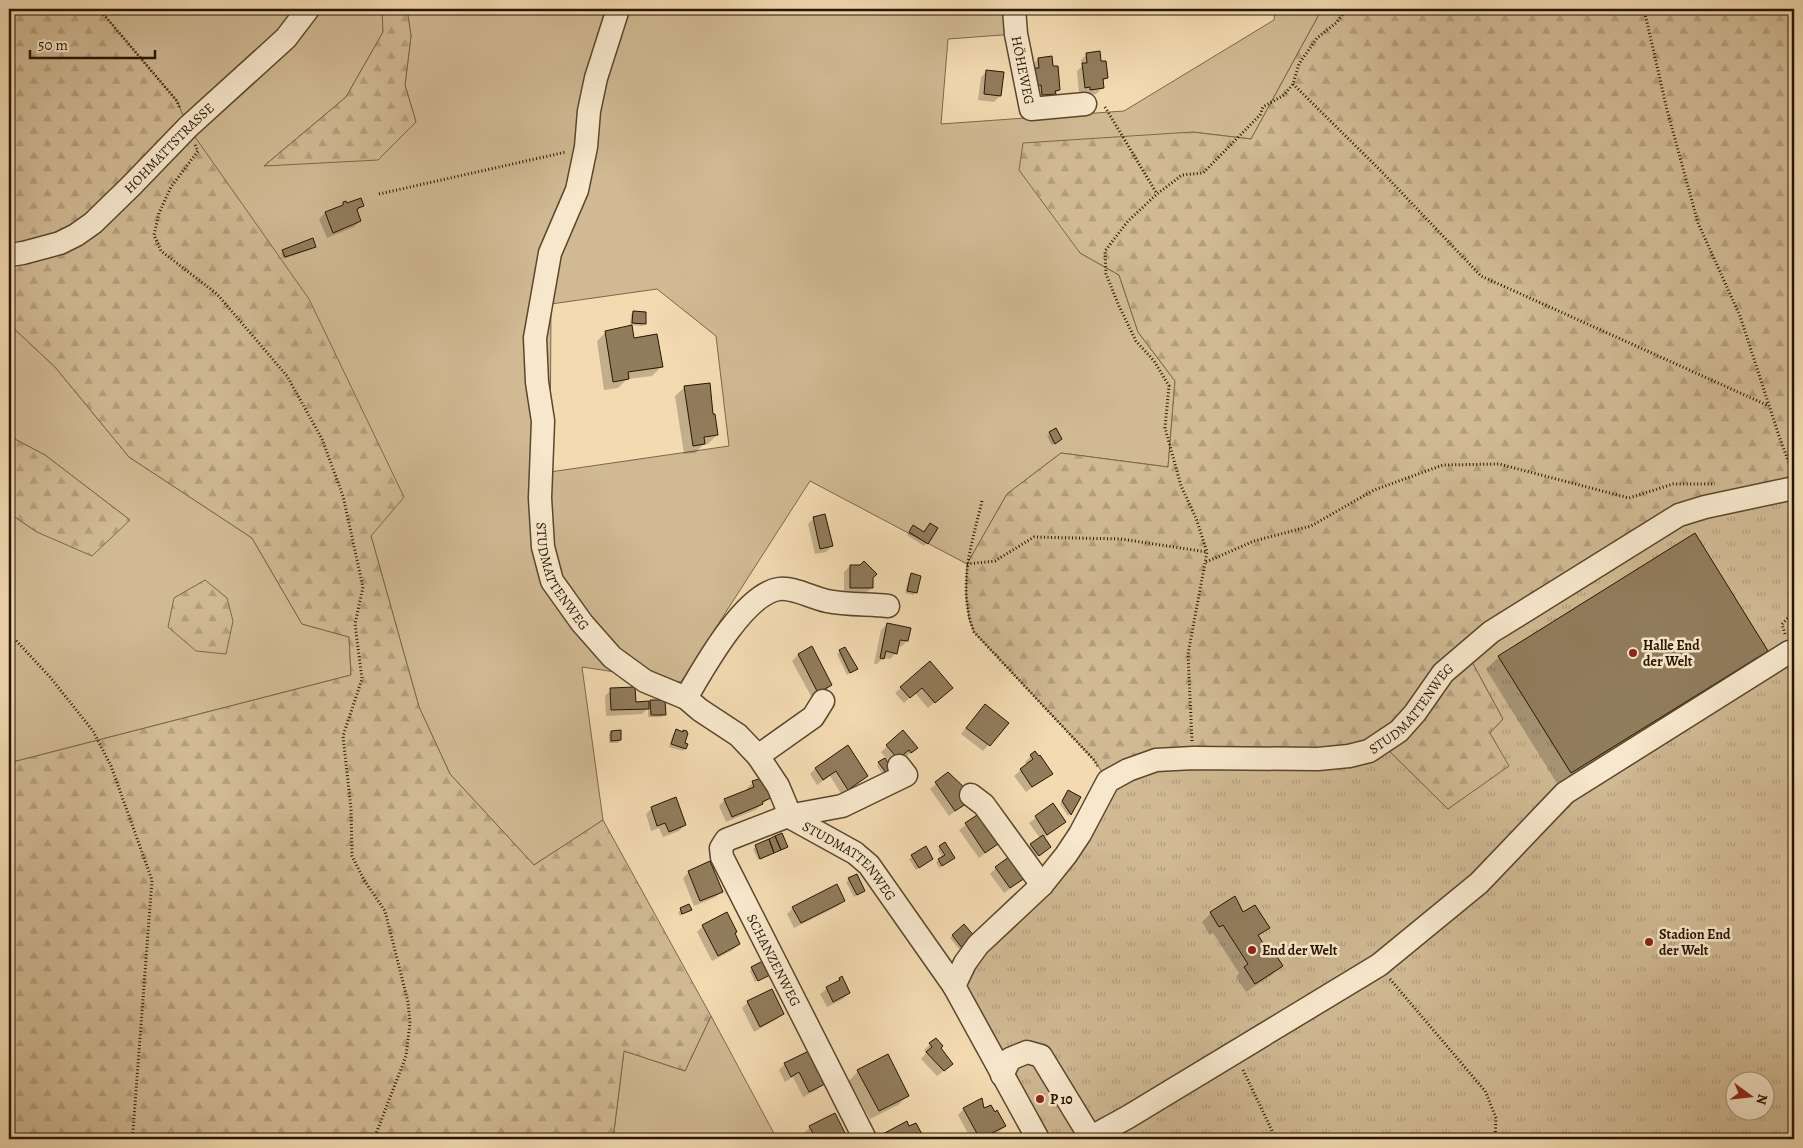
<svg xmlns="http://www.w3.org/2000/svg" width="1803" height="1148" font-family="Alegreya,serif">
<defs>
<pattern id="forest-firs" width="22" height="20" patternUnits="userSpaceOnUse" patternTransform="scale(1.25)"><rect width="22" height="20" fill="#d0b993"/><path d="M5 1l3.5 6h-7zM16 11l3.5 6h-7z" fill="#b29e7d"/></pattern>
<pattern id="park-tufts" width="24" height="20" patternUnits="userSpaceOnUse" patternTransform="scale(1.25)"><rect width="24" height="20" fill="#d0b993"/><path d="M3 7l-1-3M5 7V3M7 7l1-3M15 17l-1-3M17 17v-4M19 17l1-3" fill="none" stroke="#b29e7d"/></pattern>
</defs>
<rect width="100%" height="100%" fill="#f3dab1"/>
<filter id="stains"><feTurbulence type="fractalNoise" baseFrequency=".004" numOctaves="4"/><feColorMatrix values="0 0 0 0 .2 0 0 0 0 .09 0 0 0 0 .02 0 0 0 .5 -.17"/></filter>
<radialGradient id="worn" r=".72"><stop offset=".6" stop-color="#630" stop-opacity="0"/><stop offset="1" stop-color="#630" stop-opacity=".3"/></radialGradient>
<path fill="#d0b993" stroke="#7b684a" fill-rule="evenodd" d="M99,9H382L383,32L346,97L265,165L416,122L405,85L411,36L407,9H1014L1016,34L948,39L941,124L1124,111L1274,20L1275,9H1322L1251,139L1192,132L1080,253L1119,275L1138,332L1175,381L1168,467L1061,453L1007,494L967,564L810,481L681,682L582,667L603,820L534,865L450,774L419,707L371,536ZM657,289L716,336L729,446L550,472L551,304Z
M9,324L55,367L129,457L252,538L302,624L349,637L351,675L9,763V513L37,532L130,520L45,455L9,436ZM205,581L227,598H174Z
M711,1016L777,1139H613L624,1051L685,1071Z"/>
<path fill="url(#forest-firs)" stroke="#7b684a" d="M9,9H99L177,101L188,127L309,299L404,497L371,536L419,707L450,774L534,865L603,820L711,1016L685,1071L624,1051L613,1139H9V763L351,675L349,637L302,624L252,538L129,457L55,367L9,324Z
M382,9H407L411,36L405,85L416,122L378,160L264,166L346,97L383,32Z
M1322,9H1794V488L1470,658L1503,719L1490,733L1510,766L1448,809L1381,743L1108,781L1094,760L974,632L969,619L966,595L967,564L1007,494L1061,453L1168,467L1175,381L1138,332L1119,275L1080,253L1019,170L1023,143L1192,132L1251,139Z
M9,436L45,455L130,520L92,556L37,532L9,513Z
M205,580L227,598L233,621L226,654L196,651L168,627L174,598Z"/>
<path fill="url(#park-tufts)" stroke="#7b684a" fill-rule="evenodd" d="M1794,488V1139H1038L954,986L1128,770L1381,743L1448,809L1509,766L1490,733L1503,719L1470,658L1679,515ZM1736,1080H1766V1110H1736Z"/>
<path fill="#0003" d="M1087,54L1100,62L1106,78L1102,82V88L1096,94L1084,95V93H1079L1077,71L1082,66L1081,60Z
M1038,59L1059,90L1053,96L1036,100L1033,65Z
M987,71L1000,96L994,102L978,100L981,77Z
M344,204L363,205L356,212L360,221L354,227L327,238L319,219L325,213L340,207Z
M314,246L312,249L283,259L281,254L283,251Z
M633,312L644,324L642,326L631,325L633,339L662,366L652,376L627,379L618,388L604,390L597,341L606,332L630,327L631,315Z
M685,387L712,416L717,435L708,444L703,445L695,453L684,454L675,396Z
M1056,430L1058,442L1052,445L1047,436Z
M814,518L832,546L826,552L815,554L808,524Z
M930,524L927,543L924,546L907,535L911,529L924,533Z
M850,566L872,577V587L866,593H844V572Z
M911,575L916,592L913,595L905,593L909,577Z
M887,624L907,641L901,647L898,646L896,653L890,659L883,658L877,664H874L881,630Z
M811,648L831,685L825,691L812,698L792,661L798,655Z
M845,648L856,669L847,675L837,654Z
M1767,651L1754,663L1558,785L1486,669L1499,657Z
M929,663L945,694L928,708L915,693L904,703L895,693Z
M611,690L635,703L647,705L650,701L664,714L662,717H648V708L642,714L606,716L605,696Z
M979,711L1007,723L983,751L961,734Z
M676,731L682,733L684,731L685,748L683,751L669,747L673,734Z
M903,731L916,748L905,758L902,755L891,764L881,752Z
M611,732L620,740L618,743H609V734Z
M847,747L867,776L842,795L830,776L817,785L810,774L816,768Z
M1031,756L1051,774L1026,792L1014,776L1027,765L1025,762Z
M879,763L891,770L884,776L877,766Z
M948,774L967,802L949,816L930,789Z
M753,783L771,797L755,810L726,822L719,806L725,800L748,790L747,788Z
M1068,791L1080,798L1068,816L1060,804Z
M1053,805L1064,822L1044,838L1047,849L1036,857L1028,847L1040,838L1029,823Z
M652,808L685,825L679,831L663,837L659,828L651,831L646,814Z
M983,812L992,837L997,844L979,858L959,830Z
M782,835L786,847L758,860L753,849Z
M940,847L954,858L939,868L936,862L942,858L938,850Z
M925,848L932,859L916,870L909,859Z
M996,868L1027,876L1004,893L990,874Z
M689,872L721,891L716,897L694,906L683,878Z
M849,880L864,891L854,897L846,882Z
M1235,898L1242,914L1268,928L1258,937L1268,953L1281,966L1272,975L1246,992L1236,977L1239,973L1213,933L1210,935L1202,922L1211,913Z
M844,900L838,906L794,928L787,914L793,908Z
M689,906L690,910L680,916L678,912Z
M703,926L739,944L733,950L712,961L697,932Z
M964,926L973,937L959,949L950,938Z
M752,968L765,977L755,982L750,971Z
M841,978L849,993L843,999L827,1007L820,994Z
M748,1002L783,1014L777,1019L754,1032L742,1008Z
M936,1039L945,1070L937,1076L921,1059L926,1053L924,1050Z
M816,1062L813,1065L823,1084L817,1090L803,1097L793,1077L785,1082L779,1070L785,1064Z
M858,1071L907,1096L898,1105L870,1119L849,1081Z
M964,1109L984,1110L1005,1126L999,1132L986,1139H971L958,1115Z
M835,1115L847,1139H808L804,1133L810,1127Z
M909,1128L922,1135L918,1139H878L882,1136Z"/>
<path fill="#917c5c" stroke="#261600" d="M1100,51L1101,61H1106L1108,78L1103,79L1104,88L1090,90V87L1085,88L1082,63H1087L1086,53Z
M1052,56L1053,66H1058L1060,90L1055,91L1056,94L1042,95L1041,85L1036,86L1034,68H1039L1038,58Z
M986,70L1004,72L1001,96L984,94Z
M361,198L364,206L358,208L357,210L361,221L333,233L325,212L343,205V202L346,201L347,203Z
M313,238L316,247L285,257L282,250Z
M633,311L646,312V324L632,323Z
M632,325L634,338L657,334L663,367L628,372L629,379L613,382L605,331Z
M710,383L713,414H715L718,435L704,437L705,444L693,446L684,386Z
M1056,428L1062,439L1055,444L1049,432Z
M825,514L833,546L820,549L813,517Z
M930,523L938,528L928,544L909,532L913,525L924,532Z
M1695,533L1768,651L1571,773L1498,656Z
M864,561L877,574L873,578V588H850V565H860Z
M911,573L921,576L917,593L907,591Z
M887,623L911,628L908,641L900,640L897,654L886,651L884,659L880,658Z
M812,646L832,685L818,693L798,654Z
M845,647L858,669L850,673L839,650Z
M930,661L953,688L935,703L922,688L910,698L900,687Z
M635,687L636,702L649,701V709L611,710L610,688Z
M650,700H665L666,715H651Z
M985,704L1009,723L990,746L966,728Z
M676,729L683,732V730L687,731V733H688L685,743L688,744L686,749L671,744Z
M621,730V740L611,741V731Z
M903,730L918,748L911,753L909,750L898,759L886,745Z
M848,745L868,776L848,790L836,771L823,780L815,768Z
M1035,751L1039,756L1040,755L1053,774L1032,787L1020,769L1033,759L1030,755Z
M885,758L893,770L887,774L878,762Z
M948,772L968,791L969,802L955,811L935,782Z
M759,779L773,797L762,802L763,804L732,817L724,799L754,787L752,781Z
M1068,790L1081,797L1071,815L1062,801Z
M676,797L686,825L669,832L665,823L657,826L651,807Z
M1053,803L1066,822L1047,835L1035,816Z
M983,811L993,836L998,844L985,853L965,823Z
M782,833L788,847L781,850L775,836Z
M1043,835L1051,847L1039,856L1030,844Z
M775,836L781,850L774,853L769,839Z
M769,839L774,853L760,859L755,845Z
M945,842L955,858L942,866L938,859L945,855L939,846Z
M926,846L933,859L919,868L911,855Z
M1013,854L1028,876L1010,888L995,867Z
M710,861L723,892L700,901L688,871Z
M857,874L865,891L857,895L848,878Z
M837,884L845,901L801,923L792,907Z
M1235,896L1243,912L1255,905L1270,928L1258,935L1268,951L1272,949L1283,966L1255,984L1244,967L1248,964L1223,925L1219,927L1210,912Z
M689,904L692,910L682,914L680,908Z
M727,912L737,932L735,933L740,944L718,956L702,925Z
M964,924L975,937L962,948L952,935Z
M763,961L770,975L758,981L751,967Z
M842,976L850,993L833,1002L826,987L840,980L839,978Z
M772,989L784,1014L760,1027L747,1001Z
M936,1038L943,1046L941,1048L953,1064L944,1071L926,1052L932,1047L929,1043Z
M811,1050L817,1063L814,1064L825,1084L809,1092L799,1072L791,1077L784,1063Z
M888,1054L909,1096L879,1111L857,1070Z
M982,1098L984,1108L991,1105L995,1112L997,1110L1006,1126L980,1139L963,1108Z
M835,1113L848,1139H816L809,1126Z
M907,1121L909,1126L916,1123L923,1136L916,1139L915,1136L909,1139H883L881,1135Z"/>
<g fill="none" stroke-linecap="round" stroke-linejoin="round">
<defs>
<g id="minor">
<path id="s1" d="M618,9L596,78L589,111L586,147L577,190L550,253L535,338L537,382L543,421L540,498L543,547L552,581L582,623L612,657L645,681L686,698L700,710L738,735L758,756L778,786L786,805L788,816L855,853L869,865L954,986L1038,1139"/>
<path id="s2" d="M1014,9L1016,34L1031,109L1085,104"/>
<path id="s3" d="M9,255L23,253L60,243L76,235L93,223L131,186L188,127L286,38L308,9"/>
<path d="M686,698C703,669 744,594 779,589C794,587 812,598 827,601C846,605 869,604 888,606"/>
<path d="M758,756L813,717L823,701"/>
<path d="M971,795L984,805L1042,885"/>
<path id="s4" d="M954,986L965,963L978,945L1042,885L1066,855L1080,834L1108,781L1128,770L1156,760L1193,758L1318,759L1349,756L1369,751L1399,731L1415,713L1443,673L1491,632L1679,515L1705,507L1794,488"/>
<path d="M1002,1075L1010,1059L1027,1052L1041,1056L1091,1138"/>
<path d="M865,1139L722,857L721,848L726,840L788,816L842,806L906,775L899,766"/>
<path d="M1088,1139L1128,1117L1379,965L1479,883L1565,793L1789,652"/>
</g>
</defs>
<use href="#minor" stroke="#59472c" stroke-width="25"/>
<path stroke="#261600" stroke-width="3" stroke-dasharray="1 2.5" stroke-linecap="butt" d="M99,9L177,101L180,109
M1644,9L1667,110L1698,223L1740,316L1779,436L1792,471
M1293,84L1381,171L1481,276L1769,406
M1105,107L1157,194
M195,145L198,151L171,187L159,213L154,235L161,251L217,294L287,376L322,439L343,496L363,587L355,624L362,679L343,736L351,809L352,856L364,880L385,911L408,1002L410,1023L406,1056L374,1139
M379,194L566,152
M982,501C971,547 957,586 974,632L1094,760L1098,767
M1206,562L1254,541L1311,526L1374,490L1443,465L1499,464L1629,498L1673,484H1715
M967,564L995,561L1034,537L1121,539L1207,552
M9,633L50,677L93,731L111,766L152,880L133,1131L131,1139
M1785,634L1782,624L1794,612
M1192,741L1188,654L1207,552L1196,518L1181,486L1165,428L1169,386L1154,361L1136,341L1119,306L1106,274L1105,251L1128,221L1157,194L1182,175L1203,173L1260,115L1263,107L1284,95L1293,84L1299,64L1317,38L1336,23L1347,9
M1390,979L1485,1091L1496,1118L1495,1139
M1243,1070L1276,1139"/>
<use href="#minor" stroke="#f7e7cc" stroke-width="22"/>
</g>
<g fill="#8f2418" stroke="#f7e7cc" stroke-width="2">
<circle cx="1633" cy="653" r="5"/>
<circle cx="1649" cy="942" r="5"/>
<circle cx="1252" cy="950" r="5"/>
<circle cx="1040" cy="1099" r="5"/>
</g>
<g text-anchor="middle" stroke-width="5" stroke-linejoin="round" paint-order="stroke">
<g font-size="14" fill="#261600" stroke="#f7e7cc">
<text dy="5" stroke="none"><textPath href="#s2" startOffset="62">HÖHEWEG</textPath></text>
<text dy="5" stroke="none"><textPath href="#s3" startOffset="198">HOHMATTSTRASSE</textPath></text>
<text dy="5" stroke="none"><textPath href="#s1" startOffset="585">STUDMATTENWEG</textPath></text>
<text dy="5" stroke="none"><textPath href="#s4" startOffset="586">STUDMATTENWEG</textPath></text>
<text dy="5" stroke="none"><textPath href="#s1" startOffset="1006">STUDMATTENWEG</textPath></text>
<text transform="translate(774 960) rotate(63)" y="5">SCHANZENWEG</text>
</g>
<g font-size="14" font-weight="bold" fill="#261600" stroke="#f7e7cc" text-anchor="start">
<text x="1643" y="650">Halle End<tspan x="1643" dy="16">der Welt</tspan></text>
<text x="1659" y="939">Stadion End<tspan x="1659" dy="16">der Welt</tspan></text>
<text x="1262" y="955">End der Welt</text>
<text x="1050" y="1104">P 10</text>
</g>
</g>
<rect width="1803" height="1148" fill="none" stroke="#f3dab1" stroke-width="30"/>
<rect x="10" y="10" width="1783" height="1128" fill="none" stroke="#261600" stroke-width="2.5"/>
<rect x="15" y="15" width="1773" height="1118" fill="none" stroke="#261600"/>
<g transform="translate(1750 1096) rotate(105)"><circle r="24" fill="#f7e7cc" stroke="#a3937a"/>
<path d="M0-4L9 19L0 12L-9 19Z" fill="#8f2418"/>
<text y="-8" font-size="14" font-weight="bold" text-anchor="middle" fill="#261600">N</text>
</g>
<path d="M30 50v8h125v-8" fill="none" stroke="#261600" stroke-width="2.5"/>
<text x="38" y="50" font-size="15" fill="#261600" stroke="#f7e7cc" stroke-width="4" paint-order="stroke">50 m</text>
<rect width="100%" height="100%" filter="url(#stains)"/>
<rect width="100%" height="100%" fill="url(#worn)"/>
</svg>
